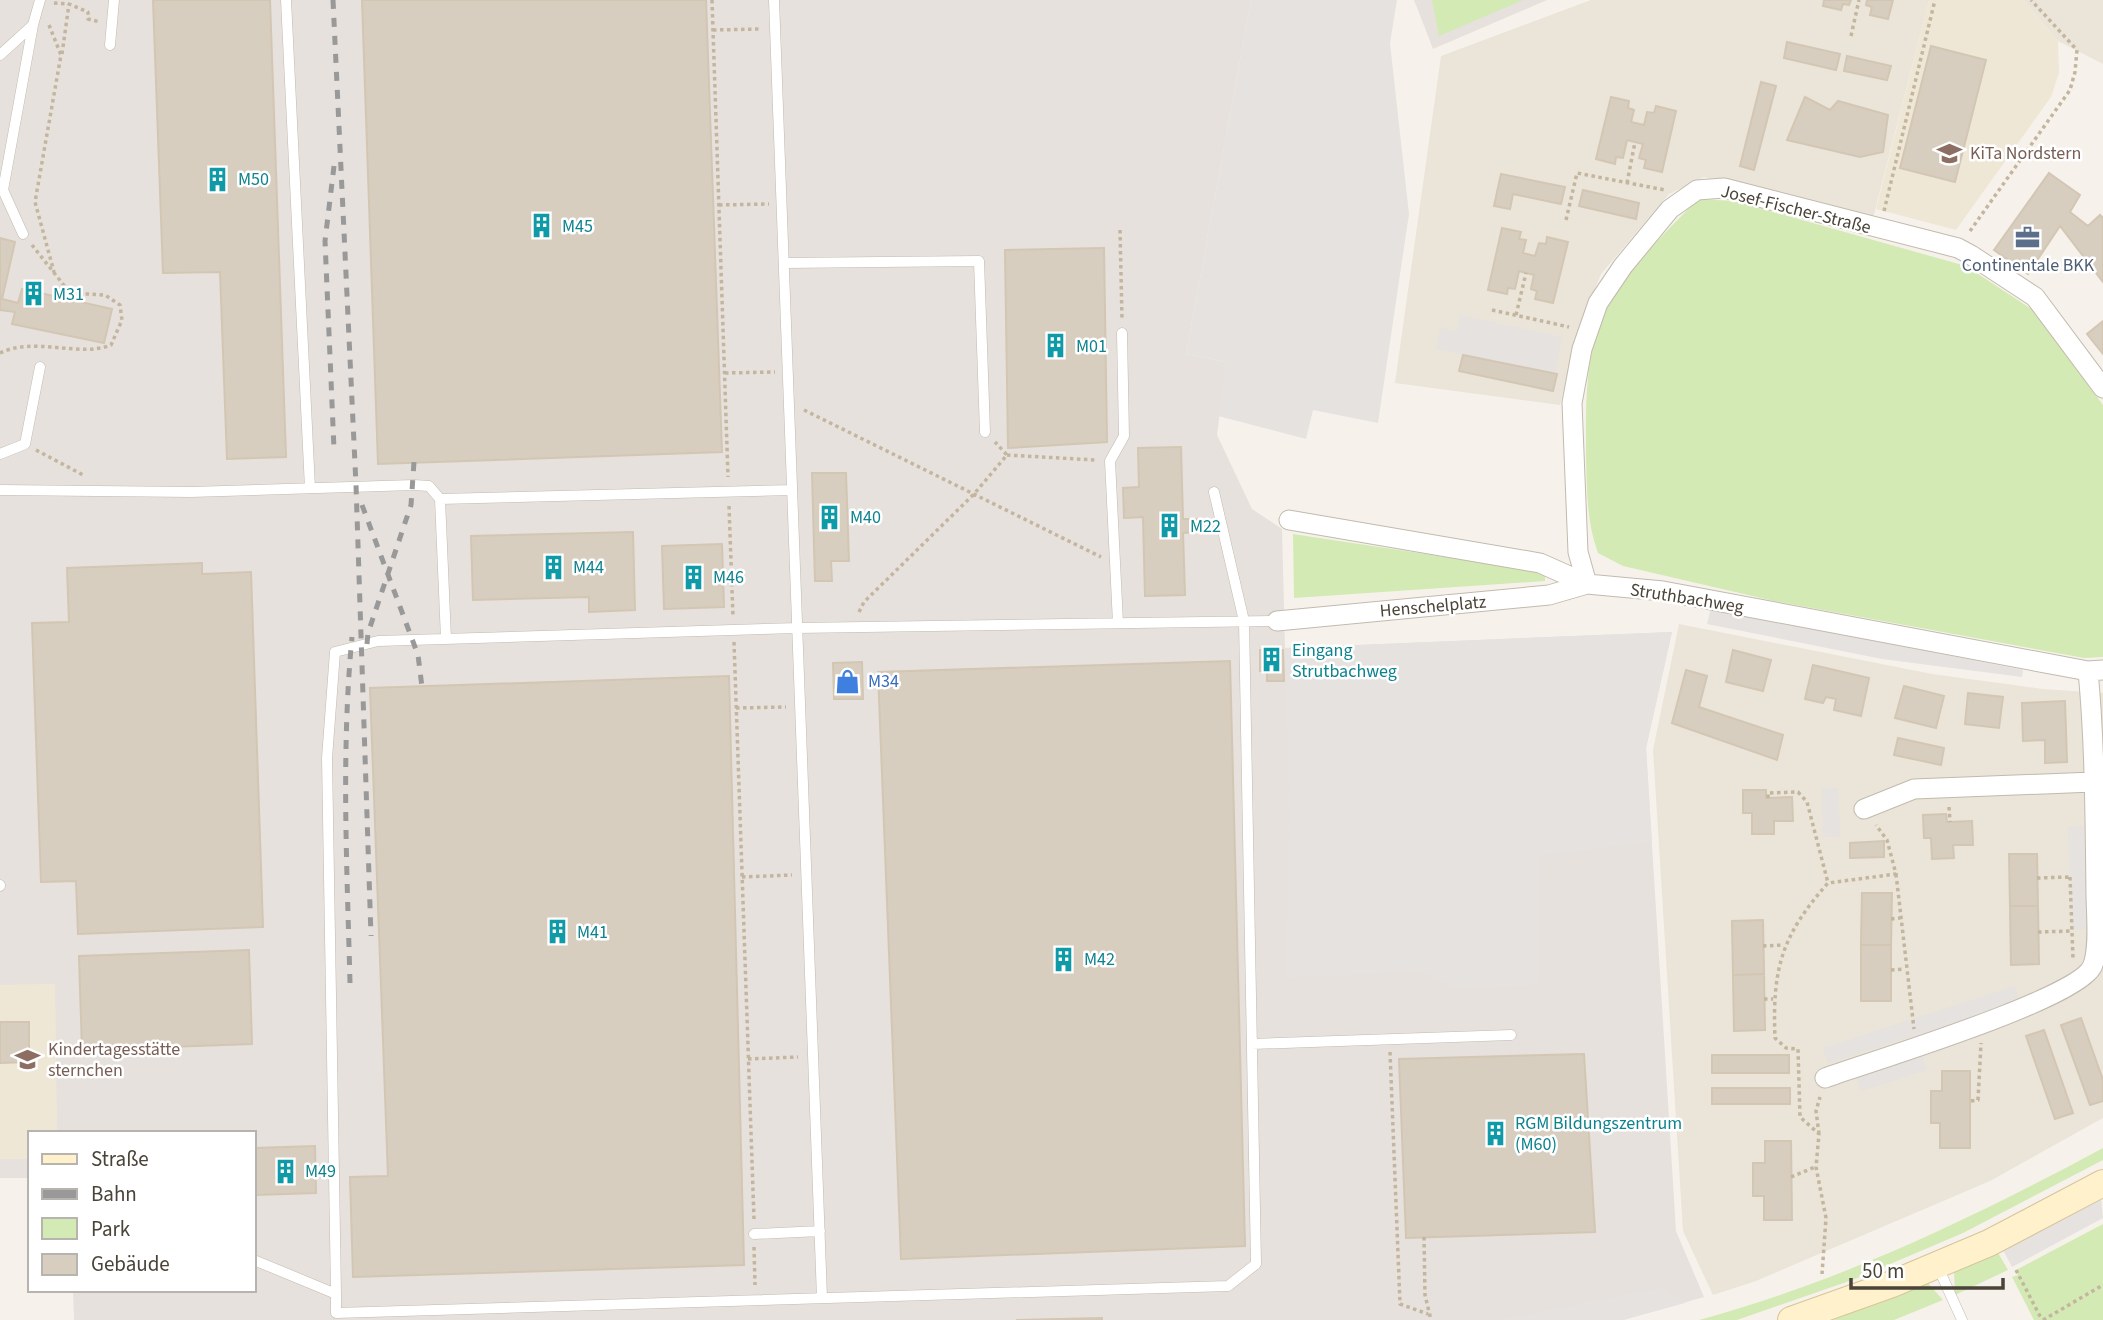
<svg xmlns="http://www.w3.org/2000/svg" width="2103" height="1320" font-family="'Source Sans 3',sans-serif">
<rect width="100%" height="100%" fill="#f6f2eb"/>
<path fill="#eae4d9" d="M1591,0H1929L1873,218L1704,177L1669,194L1601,274L1577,334L1560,405L1395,383L1441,56Z
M2023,0H2103V64L2058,41Z
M1679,624L1932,674L2043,689L2103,693V1118L1990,1181L1756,1281L1713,1295L1683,1231L1653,750Z"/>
<path fill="#e6e1dc" d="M0,0H1251L1186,354L1226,362L1217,435L1252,509L1282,529L1285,648L1672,632L1646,748L1676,1231L1704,1297L1623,1320H74L73,1290H254V1133H30V1178H0Z
M1414,0H1547L1433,49Z"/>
<path fill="#efe7d5" d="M1929,0H2023L2058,41L2059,73L2051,97L1956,230L1876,209Z
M55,984L57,1133H30V1159H0V985Z"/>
<path fill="#d3eab4" d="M1432,0H1523L1439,36Z
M1698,199L1734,201L1966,266L2033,310L2103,405V657L2084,658L1774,601L1623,566L1598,553C1586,520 1587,488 1586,453C1586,419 1585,385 1592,351C1603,291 1657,241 1698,199Z
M1293,534L1538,571L1545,574V581L1294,598Z
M2103,1148V1160L1963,1233L1855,1279L1737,1320H1699C1842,1281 1973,1218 2103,1148Z
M2103,1224V1320H2034L2012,1277L2018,1275L2016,1270Z
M1997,1251L2008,1270L1955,1295L1954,1271Z
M1927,1282L1943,1300L1894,1320H1833Z"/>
<path fill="#e5e2df" d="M1251,0H1397L1390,43L1409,214L1378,423L1313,410L1306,439L1218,416L1226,362L1186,354Z
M1460,315L1562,337L1555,373L1436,349L1440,328L1457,331Z
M1711,608L2023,670L2022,677L1882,659L1707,624Z
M1672,632L1646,748L1652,842L1539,856L1538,985L1455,989L1422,972L1286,978L1289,808L1285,648Z
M1822,788H1838L1840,837H1823Z
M2084,826L2087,929L2072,930L2068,827Z
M2015,986L2020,1002L1828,1063L1823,1048Z
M1922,1055L1927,1070L1861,1091L1856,1076Z
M2101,1197L2103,1218L2012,1267L2003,1250Z
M1663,1287L1685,1303L1623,1320H1498Z"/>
<path fill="#d8cec0" stroke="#d3c6b3" stroke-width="2" d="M153,0H270L286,457L227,459L220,272L163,273Z
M362,0H706L722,452L378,464Z
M1824,0H1851L1849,5L1843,4L1841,10L1823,6Z
M1867,0H1893L1888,19L1870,15L1872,7L1866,5Z
M1787,42L1840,54L1836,70L1784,58Z
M1931,46L1986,60L1955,182L1900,168Z
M1847,56L1891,66L1887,80L1844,71Z
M1761,82L1776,86L1754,170L1740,166Z
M1611,97L1629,101L1628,108L1634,110L1631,122L1644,125L1647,112L1654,113L1656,106L1676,111L1662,172L1644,168L1646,160L1639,158L1643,144L1627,140L1623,158L1616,157L1615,164L1596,159Z
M1805,97L1830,110L1838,101L1888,115L1883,152L1860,157L1787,140Z
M2049,173L2080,195L2070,212L2088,226L2100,215L2103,218V282L2060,226L2028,274L1994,250Z
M1501,174L1565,187L1561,204L1513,194L1510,209L1494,206Z
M1583,190L1639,203L1636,219L1579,206Z
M1502,228L1521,232L1519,239L1526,240L1523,253L1535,256L1539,243L1546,244L1547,237L1568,242L1553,303L1535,299L1537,291L1531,289L1534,275L1519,271L1515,289L1508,288L1507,294L1488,290Z
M0,238L15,242L2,299L18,303L22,289L112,309L104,343L12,324L15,312L0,310Z
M1104,248L1107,442L1008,448L1005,250Z
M2103,321V354L2087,334Z
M1463,355L1557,374L1553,391L1459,371Z
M1181,447L1183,519H1198V532L1183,533L1185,595L1145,596L1143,517L1124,518L1123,488L1139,487L1138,448Z
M812,473H846L849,561H831L832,581H815Z
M633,532L635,610L589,612V597L473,600L471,536Z
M722,544L724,607L664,609L662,546Z
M202,563V574L251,572L263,927L78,934L76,881L41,882L32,623L69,622L67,568Z
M1260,650H1283L1284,681H1267V671H1260Z
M1733,650L1771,660L1763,691L1726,682Z
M1230,661L1245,1246L901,1259L878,672Z
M862,662L863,699H834L833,663Z
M1813,665L1869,678L1861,716L1834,710L1836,699L1826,697L1823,703L1805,699Z
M1686,670L1707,676L1699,707L1783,735L1777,760L1672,723Z
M729,676L744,1265L353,1277L350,1177L388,1176L370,688Z
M1904,686L1944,696L1936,728L1895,718Z
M1968,693L2003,697L1999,728L1965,724Z
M2065,701L2067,762L2045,763V740L2023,741L2022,703Z
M1898,738L1944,748L1941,765L1894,755Z
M1743,790H1766V798L1792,797L1793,821H1774V834H1752V813H1743Z
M1946,814L1947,822L1972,821L1973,845H1953L1954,858L1932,859L1931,838H1924L1923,815Z
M1884,841V857L1850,858V843Z
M2009,854H2037L2038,906H2010Z
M1862,893H1892L1891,945H1861Z
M2010,906H2038L2039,964L2011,965Z
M1763,920L1764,974L1733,975L1732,921Z
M1861,945H1891V1001H1861Z
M249,950L252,1044L82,1050L79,956Z
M1764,974L1765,1030L1734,1031L1733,975Z
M2081,1018L2103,1080V1101L2090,1105L2061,1025Z
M0,1022H29V1062L0,1063Z
M2044,1030L2073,1113L2055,1119L2026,1036Z
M1584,1054L1595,1232L1406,1238L1399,1059Z
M1712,1055H1789V1073H1712Z
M1942,1071H1970V1148H1940V1123H1931V1091H1942Z
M1712,1088H1790V1104H1712Z
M1765,1141H1791L1792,1220H1764V1196H1753V1163H1765Z
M315,1146L316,1193L254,1195V1148Z
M1102,1318V1320H1016Z"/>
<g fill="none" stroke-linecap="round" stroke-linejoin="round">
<defs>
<path id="service" d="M286,0L310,488
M774,0L822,1298
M110,45L114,0
M0,55L33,25L40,0
M23,234L3,190L33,25
M784,263L979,261L985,432
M0,454L25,444L40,367
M0,490L191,492L414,485L429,486L440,499L792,490
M440,499L446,639
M1118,623L1110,461L1124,436L1122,333
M0,885V886
M1252,1044L1511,1035
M754,1234L820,1231
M254,1260L336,1294V1313L1228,1286L1256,1264L1244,621L1214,492
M1937,1265L1962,1320
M336,1294L327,758L335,652L378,641L797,628L1277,621"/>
<path id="minor" d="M1289,520L1540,563L1587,584L1663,591L2088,671L2103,670
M1587,584L1578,552L1572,403L1582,349L1598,303L1623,266L1670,209L1697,190L1724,188L1958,248L1971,255L2035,297L2103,388
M1277,621L1549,595L1587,584
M1864,809L1914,789L2093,782
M1825,1078C1869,1062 2075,1000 2092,967C2100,950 2096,912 2096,893C2095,819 2095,744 2088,671"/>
<path id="secondary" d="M1791,1320L1892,1284L1989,1243L2103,1183"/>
</defs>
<use href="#service" stroke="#c2baad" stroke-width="11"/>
<use href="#minor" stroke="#c2baad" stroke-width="21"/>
<use href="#secondary" stroke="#d6c59a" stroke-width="28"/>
<path stroke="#c4b69e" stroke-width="3.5" stroke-dasharray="3.5 3.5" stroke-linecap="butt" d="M712,0L728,477
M54,3L69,4L88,12V19L100,22
M49,25L61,55L35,202L54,272
M713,30L760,29
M1851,36L1859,0
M62,54L69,4
M1627,183L1635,142
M719,205L769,204
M1884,211L1935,0
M1566,220L1577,173L1665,190
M1120,230L1122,319
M1970,231L2070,90L2075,72L2077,50L2031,0
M1492,310L1569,327
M1516,315L1526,273
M0,353C35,336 79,358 111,345L122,320L120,305L105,295L70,293L32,245
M725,373L775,372
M804,410L1101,557
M36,450L85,476
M1007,455L1095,460
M729,506L733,617
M859,612L864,602L974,494L1007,455L995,442
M734,642L754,1219
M736,708L786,707
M1768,798V793L1798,792L1807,802L1828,883
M1949,807L1950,822
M1896,874L1914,1029
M742,877L792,875
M2070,877L2073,959
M2037,878L2070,877
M1891,919L1900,918
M2038,932L2072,931
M1763,946L1784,945
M1891,970L1905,969
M1764,999H1773
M1390,1052L1400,1304L1428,1314
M748,1059L798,1057
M1971,1101L1978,1100L1981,1043
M1819,1134L1816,1111L1820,1097
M1791,1177L1815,1167
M1424,1237L1425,1295L1431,1320
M754,1247L755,1285
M2016,1270L2042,1320
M1822,1274L1826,1218L1816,1167L1819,1134L1800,1117L1798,1049L1786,1048L1775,1038C1772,968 1782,935 1828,883L1896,874L1887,840L1876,825
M2043,1320L2103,1285"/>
<use href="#service" stroke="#fff" stroke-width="10"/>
<use href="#minor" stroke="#fff" stroke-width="19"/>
<use href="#secondary" stroke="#fff1cc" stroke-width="26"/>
<path stroke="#999" stroke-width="5" stroke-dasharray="9 9" stroke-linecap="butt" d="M333,0L356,485L371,936
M334,166L325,241L334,449
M362,505L418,655L422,687
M367,644L368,633L411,505L414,462
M350,983C347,867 341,752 352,637"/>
</g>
<defs>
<symbol id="school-bare" viewBox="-9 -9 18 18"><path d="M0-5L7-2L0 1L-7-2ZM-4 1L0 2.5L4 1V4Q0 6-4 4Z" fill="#8d6e63" stroke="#fff" stroke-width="2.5" paint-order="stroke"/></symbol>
<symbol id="building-bare" viewBox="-9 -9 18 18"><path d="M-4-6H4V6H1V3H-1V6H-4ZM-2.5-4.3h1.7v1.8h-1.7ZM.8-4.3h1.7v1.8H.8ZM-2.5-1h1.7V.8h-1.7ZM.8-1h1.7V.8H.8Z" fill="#0f9aa8" stroke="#fff" stroke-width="2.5" paint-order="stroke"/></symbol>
<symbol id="office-bare" viewBox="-9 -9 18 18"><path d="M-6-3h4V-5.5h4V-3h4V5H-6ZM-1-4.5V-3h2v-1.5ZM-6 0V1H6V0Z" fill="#5c6f8a" stroke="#fff" stroke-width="2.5" paint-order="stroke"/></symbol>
<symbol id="shop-bare" viewBox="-9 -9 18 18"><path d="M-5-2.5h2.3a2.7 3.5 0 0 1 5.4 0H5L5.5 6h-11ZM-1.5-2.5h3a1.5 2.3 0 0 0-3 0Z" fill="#3f7fe0" stroke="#fff" stroke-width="2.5" paint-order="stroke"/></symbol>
</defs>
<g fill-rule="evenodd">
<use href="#school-bare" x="1932" y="136" width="35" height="35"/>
<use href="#building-bare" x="200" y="162" width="35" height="35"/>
<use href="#building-bare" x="524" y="208" width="35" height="35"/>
<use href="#office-bare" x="2010" y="220" width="35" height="35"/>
<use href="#building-bare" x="16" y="276" width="35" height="35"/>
<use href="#building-bare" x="1038" y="328" width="35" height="35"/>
<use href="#building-bare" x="812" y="500" width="35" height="35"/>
<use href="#building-bare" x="1152" y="508" width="35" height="35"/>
<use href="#building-bare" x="536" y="550" width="35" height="35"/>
<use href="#building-bare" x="676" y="560" width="35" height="35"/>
<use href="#building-bare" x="1254" y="642" width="35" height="35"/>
<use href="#shop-bare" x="830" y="664" width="35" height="35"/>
<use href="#building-bare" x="540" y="914" width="35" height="35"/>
<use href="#building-bare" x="1046" y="942" width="35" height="35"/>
<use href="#school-bare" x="10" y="1042" width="35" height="35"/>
<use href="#building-bare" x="1478" y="1116" width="35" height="35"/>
<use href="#building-bare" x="268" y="1154" width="35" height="35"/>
</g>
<g text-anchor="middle" stroke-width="5" stroke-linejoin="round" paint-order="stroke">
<g font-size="18" fill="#785e54" stroke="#fff" text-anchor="start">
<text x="1970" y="159">KiTa Nordstern</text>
<text x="48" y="1055">Kindertagesstätte<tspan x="48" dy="21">sternchen</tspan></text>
</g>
<g font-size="18" fill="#0d838f" stroke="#fff" text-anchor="start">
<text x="238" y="185">M50</text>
<text x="562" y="232">M45</text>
<text x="53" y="300">M31</text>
<text x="1076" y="352">M01</text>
<text x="850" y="523">M40</text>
<text x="1190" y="532">M22</text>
<text x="573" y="573">M44</text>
<text x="713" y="583">M46</text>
<text x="1292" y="656">Eingang<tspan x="1292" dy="21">Strutbachweg</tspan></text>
<text x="577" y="938">M41</text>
<text x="1084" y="965">M42</text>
<text x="1515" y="1129">RGM Bildungszentrum<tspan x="1515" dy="21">(M60)</tspan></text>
<text x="305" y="1177">M49</text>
</g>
<g font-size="18" fill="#4a4338" stroke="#fff">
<text transform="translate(1796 209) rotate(14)" y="6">Josef-Fischer-Straße</text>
<text transform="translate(1687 598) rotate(9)" y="6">Struthbachweg</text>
<text transform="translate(1433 606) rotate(-5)" y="6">Henschelplatz</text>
</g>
<g font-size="18" fill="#4e5e75" stroke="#fff">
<text x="2028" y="271">Continentale BKK</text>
</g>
<g font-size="18" fill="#366cbe" stroke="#fff" text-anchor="start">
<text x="868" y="687">M34</text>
</g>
</g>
<rect x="28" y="1131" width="228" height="161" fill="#ffffff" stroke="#b7b4af" stroke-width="2"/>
<rect x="42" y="1154" width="35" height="10" fill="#fff1cc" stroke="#b7b4af" stroke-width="2"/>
<text x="91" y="1166" font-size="21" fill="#4a4338">Straße</text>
<rect x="42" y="1189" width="35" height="10" fill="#999999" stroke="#b7b4af" stroke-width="2"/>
<text x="91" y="1201" font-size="21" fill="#4a4338">Bahn</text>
<rect x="42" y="1218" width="35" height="21" fill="#d3eab4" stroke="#b7b4af" stroke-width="2"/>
<text x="91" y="1236" font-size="21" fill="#4a4338">Park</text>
<rect x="42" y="1254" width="35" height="21" fill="#d8cec0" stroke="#b7b4af" stroke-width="2"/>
<text x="91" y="1271" font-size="21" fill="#4a4338">Gebäude</text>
<path d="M1851 1278v10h152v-10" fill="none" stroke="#4a4338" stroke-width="3.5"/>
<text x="1862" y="1278" font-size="21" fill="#4a4338" stroke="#ffffff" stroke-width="5" paint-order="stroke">50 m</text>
</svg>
